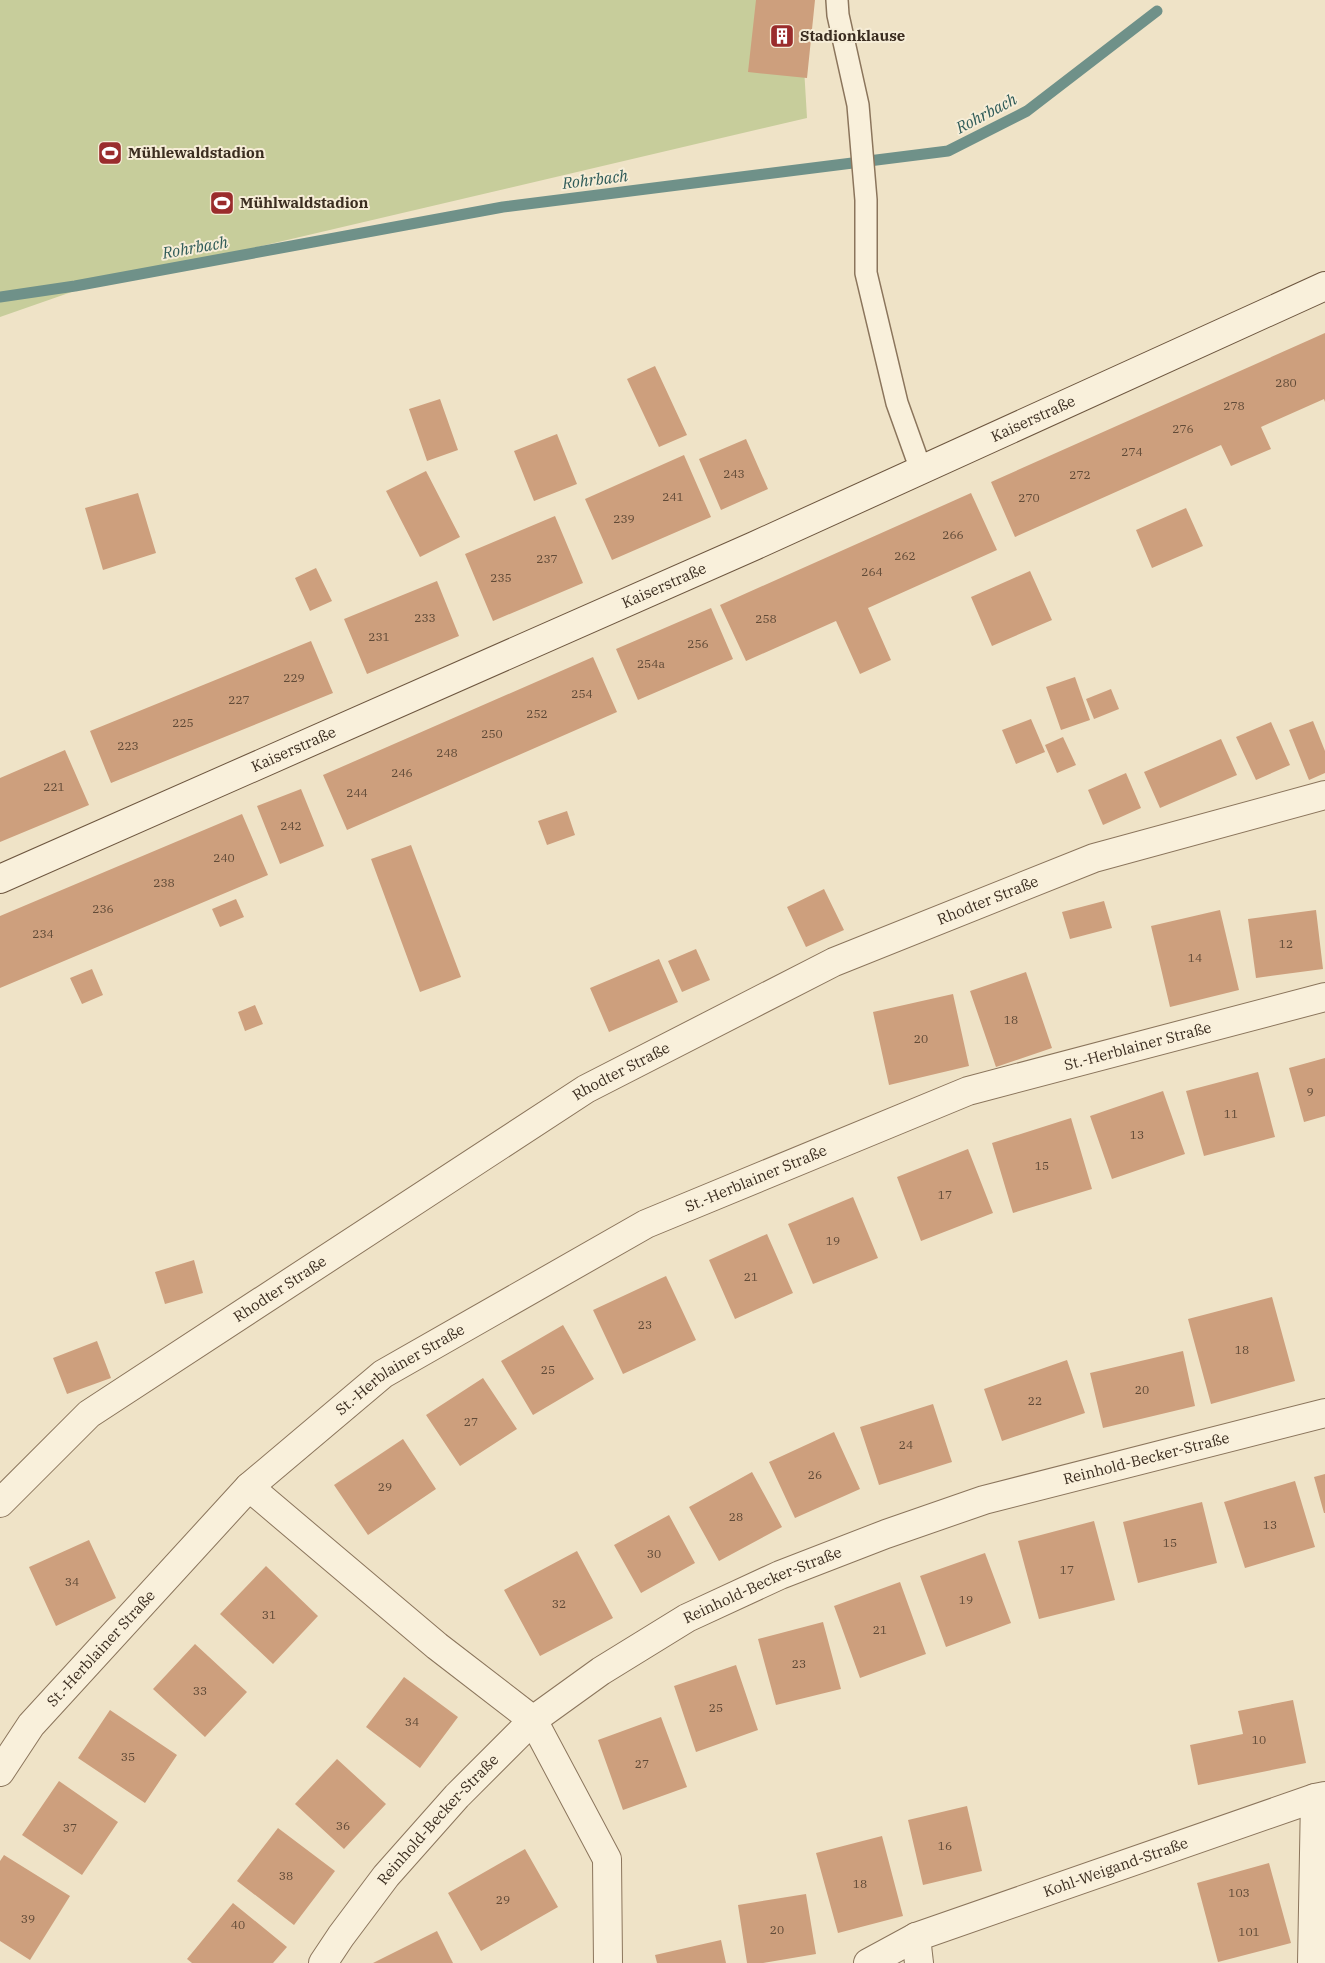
<svg xmlns="http://www.w3.org/2000/svg" width="1325" height="1963" font-family="'IBM Plex Serif',serif">
<rect width="100%" height="100%" fill="#efe3c7"/>
<path fill="#c7cd9b" d="M0,0H800L807,118L83,288L0,317Z"/>
<g fill="none" stroke-linecap="round" stroke-linejoin="round">
<path stroke="#6f9189" stroke-width="11" d="M0,297L75,286L503,207L948,151L1027,111L1157,11"/>
</g>
<path fill="#cd9f7d" d="M756,0H815L807,78L748,72Z
M1325,333V402L1324,399L1261,427L1271,449L1231,466L1221,445L1015,537L991,482Z
M655,366L687,435L659,447L627,379Z
M440,399L458,450L427,461L409,409Z
M557,434L577,484L534,501L514,451Z
M746,439L768,489L721,510L699,459Z
M684,455L711,517L612,560L585,499Z
M426,471L460,537L420,557L386,491Z
M138,493L156,553L103,570L85,508Z
M971,493L997,550L868,608L891,660L860,674L836,621L746,661L720,605Z
M1186,508L1203,546L1152,568L1136,530Z
M555,516L583,583L493,621L465,554Z
M316,568L332,601L310,611L295,578Z
M1030,571L1052,620L992,646L971,597Z
M437,581L459,636L367,674L344,619Z
M711,608L733,659L638,700L616,649Z
M311,641L333,693L111,783L90,731Z
M593,657L617,712L347,830L323,775Z
M1075,677L1090,720L1061,730L1046,687Z
M1111,689L1119,709L1094,719L1086,699Z
M1031,719L1045,752L1016,764L1002,730Z
M1313,721L1325,751V773L1309,780L1289,730Z
M1271,722L1290,765L1256,780L1236,737Z
M1063,737L1076,765L1057,773L1045,745Z
M1221,739L1237,775L1160,808L1144,772Z
M65,750L89,805L0,842V778Z
M1126,773L1141,808L1103,825L1088,790Z
M301,789L324,846L280,864L257,806Z
M567,811L575,835L547,845L538,821Z
M242,814L268,875L0,988V916Z
M411,845L461,977L420,992L371,859Z
M824,889L844,930L806,947L787,907Z
M236,899L244,917L220,927L212,909Z
M1104,901L1112,928L1070,939L1062,912Z
M1220,910L1239,990L1170,1007L1151,926Z
M1316,910L1323,969L1256,978L1248,919Z
M696,949L710,980L682,992L668,961Z
M659,959L678,1002L609,1032L590,988Z
M92,969L103,995L82,1004L70,978Z
M1026,972L1052,1048L996,1067L970,991Z
M953,994L969,1066L889,1085L873,1012Z
M255,1005L263,1024L245,1031L238,1012Z
M1325,1058V1116L1304,1122L1289,1068Z
M1258,1072L1275,1137L1204,1156L1186,1091Z
M1163,1091L1185,1154L1112,1179L1090,1116Z
M1071,1118L1092,1189L1013,1213L992,1143Z
M968,1149L993,1213L921,1241L897,1177Z
M853,1197L878,1258L813,1284L788,1224Z
M767,1234L793,1293L735,1319L709,1260Z
M194,1260L203,1293L165,1304L155,1272Z
M666,1276L696,1340L623,1374L593,1310Z
M1272,1297L1295,1381L1211,1404L1188,1319Z
M563,1325L594,1379L533,1415L501,1361Z
M97,1341L111,1378L67,1394L53,1358Z
M1183,1351L1195,1406L1103,1428L1090,1373Z
M1067,1360L1085,1413L1002,1441L984,1389Z
M483,1378L517,1429L460,1466L426,1415Z
M933,1404L952,1462L879,1485L860,1427Z
M834,1432L860,1489L795,1518L769,1462Z
M403,1439L436,1489L368,1535L334,1485Z
M752,1472L782,1527L719,1561L689,1507Z
M1325,1474V1513H1324L1314,1477Z
M1295,1481L1315,1547L1245,1568L1224,1502Z
M1202,1502L1217,1563L1138,1583L1123,1522Z
M669,1515L695,1563L641,1593L614,1545Z
M1094,1521L1115,1600L1039,1619L1018,1541Z
M89,1540L116,1598L56,1626L29,1567Z
M577,1551L613,1618L540,1656L504,1590Z
M985,1553L1011,1623L946,1647L920,1576Z
M266,1566L318,1616L273,1664L220,1614Z
M900,1582L926,1654L860,1678L834,1606Z
M823,1622L841,1689L776,1705L758,1639Z
M195,1644L247,1692L205,1737L153,1689Z
M736,1665L758,1730L696,1752L674,1686Z
M404,1677L458,1717L420,1768L366,1727Z
M1293,1700L1306,1763L1198,1785L1190,1745L1243,1734L1238,1711Z
M110,1710L177,1755L145,1803L78,1758Z
M661,1717L687,1787L623,1810L598,1740Z
M337,1759L386,1804L344,1849L295,1804Z
M59,1781L118,1822L82,1875L22,1835Z
M967,1806L982,1871L923,1885L908,1820Z
M278,1828L335,1871L294,1925L237,1881Z
M882,1836L903,1916L838,1933L816,1853Z
M525,1849L558,1907L481,1951L448,1893Z
M4,1855L70,1896L30,1960L0,1941V1861Z
M1269,1863L1291,1943L1218,1962L1197,1883Z
M806,1894L816,1954L763,1963H747L738,1905Z
M233,1903L287,1947L273,1963H192L187,1959Z
M437,1931L453,1963H373Z
M721,1940L726,1963H657L655,1955Z"/>
<g fill="none" stroke-linecap="round" stroke-linejoin="round">
<defs>
<path id="lane" d="M837,0L838,15L858,105L866,200V273L897,403L921,470"/>
<g id="street">
<path d="M249,1487L437,1646L533,1720L607,1859L608,1963"/>
<path id="s1" d="M0,1503L89,1414L586,1089L834,962L1094,858L1325,795"/>
<path id="s2" d="M0,1772L31,1725L249,1487L383,1374L646,1224L968,1091L1325,997"/>
<path d="M916,1937L919,1963"/>
<path id="s3" d="M323,1963L341,1936L386,1876L457,1796L533,1720L601,1671L687,1618L780,1575L886,1534L984,1500L1325,1413"/>
<path id="s4" d="M868,1963L916,1937L1315,1798"/>
<path d="M1312,1963L1315,1798L1325,1796"/>
</g>
<g id="secondary">
<path id="s5" d="M0,879L754,546L1325,286"/>
</g>
</defs>
<use href="#lane" stroke="#8b755c" stroke-width="24"/>
<use href="#street" stroke="#8b755c" stroke-width="30"/>
<use href="#secondary" stroke="#6d563f" stroke-width="30"/>
<use href="#lane" stroke="#f9f0db" stroke-width="21"/>
<use href="#street" stroke="#f9f0db" stroke-width="28"/>
<use href="#secondary" stroke="#f9f0db" stroke-width="28"/>
</g>
<defs>
<symbol id="building-square" viewBox="-11 -11 22 22"><rect x="-9" y="-9" width="18" height="18" rx="4" fill="#9a2c2c" stroke="#f6edd7"/><path d="M-4-6H4V6H1V3H-1V6H-4ZM-2.5-4.3h1.7v1.8h-1.7ZM.8-4.3h1.7v1.8H.8ZM-2.5-1h1.7V.8h-1.7ZM.8-1h1.7V.8H.8Z" fill="#fff"/></symbol>
<symbol id="stadium-square" viewBox="-11 -11 22 22"><rect x="-9" y="-9" width="18" height="18" rx="4" fill="#9a2c2c" stroke="#f6edd7"/><path d="M0-5a6.5 5 0 1 0 0 10a6.5 5 0 1 0 0-10ZM-3.5-1.8h7v3.6h-7Z" fill="#fff"/></symbol>
</defs>
<g fill-rule="evenodd">
<use href="#building-square" x="768" y="22" width="28" height="28"/>
<use href="#stadium-square" x="96" y="139" width="28" height="28"/>
<use href="#stadium-square" x="208" y="189" width="28" height="28"/>
</g>
<g text-anchor="middle" stroke-width="4" stroke-linejoin="round" paint-order="stroke">
<g font-size="12" fill="#604a37">
<text x="1286" y="387">280</text>
<text x="1234" y="410">278</text>
<text x="1183" y="433">276</text>
<text x="1132" y="456">274</text>
<text x="734" y="478">243</text>
<text x="1080" y="479">272</text>
<text x="673" y="501">241</text>
<text x="1029" y="502">270</text>
<text x="624" y="523">239</text>
<text x="953" y="539">266</text>
<text x="905" y="560">262</text>
<text x="547" y="563">237</text>
<text x="872" y="576">264</text>
<text x="501" y="582">235</text>
<text x="425" y="622">233</text>
<text x="766" y="623">258</text>
<text x="379" y="641">231</text>
<text x="698" y="648">256</text>
<text x="651" y="668">254a</text>
<text x="294" y="682">229</text>
<text x="582" y="698">254</text>
<text x="239" y="704">227</text>
<text x="537" y="718">252</text>
<text x="183" y="727">225</text>
<text x="492" y="738">250</text>
<text x="128" y="750">223</text>
<text x="447" y="757">248</text>
<text x="402" y="777">246</text>
<text x="54" y="791">221</text>
<text x="357" y="797">244</text>
<text x="291" y="830">242</text>
<text x="224" y="862">240</text>
<text x="164" y="887">238</text>
<text x="103" y="913">236</text>
<text x="43" y="938">234</text>
<text x="1286" y="948">12</text>
<text x="1195" y="962">14</text>
<text x="1011" y="1024">18</text>
<text x="921" y="1043">20</text>
<text x="1310" y="1096">9</text>
<text x="1231" y="1118">11</text>
<text x="1137" y="1139">13</text>
<text x="1042" y="1170">15</text>
<text x="945" y="1199">17</text>
<text x="833" y="1245">19</text>
<text x="751" y="1281">21</text>
<text x="645" y="1329">23</text>
<text x="1242" y="1354">18</text>
<text x="548" y="1374">25</text>
<text x="1142" y="1394">20</text>
<text x="1035" y="1405">22</text>
<text x="471" y="1426">27</text>
<text x="906" y="1449">24</text>
<text x="815" y="1479">26</text>
<text x="385" y="1491">29</text>
<text x="736" y="1521">28</text>
<text x="1270" y="1529">13</text>
<text x="1170" y="1547">15</text>
<text x="654" y="1558">30</text>
<text x="1067" y="1574">17</text>
<text x="72" y="1586">34</text>
<text x="966" y="1604">19</text>
<text x="559" y="1608">32</text>
<text x="269" y="1619">31</text>
<text x="880" y="1634">21</text>
<text x="799" y="1668">23</text>
<text x="200" y="1695">33</text>
<text x="716" y="1712">25</text>
<text x="412" y="1726">34</text>
<text x="1259" y="1744">10</text>
<text x="128" y="1761">35</text>
<text x="642" y="1768">27</text>
<text x="343" y="1830">36</text>
<text x="70" y="1832">37</text>
<text x="945" y="1850">16</text>
<text x="286" y="1880">38</text>
<text x="860" y="1888">18</text>
<text x="1239" y="1897">103</text>
<text x="503" y="1904">29</text>
<text x="28" y="1923">39</text>
<text x="238" y="1929">40</text>
<text x="777" y="1934">20</text>
<text x="1249" y="1936">101</text>
</g>
<g font-size="15" font-weight="bold" fill="#3b2d20" stroke="#f6edd7" text-anchor="start">
<text x="800" y="41">Stadionklause</text>
<text x="128" y="158">Mühlewaldstadion</text>
<text x="240" y="208">Mühlwaldstadion</text>
</g>
<g font-size="15" fill="#3b2d20" stroke="#f6edd7">
<text dy="5" stroke="none"><textPath href="#s5" startOffset="1131">Kaiserstraße</textPath></text>
<text dy="5" stroke="none"><textPath href="#s5" startOffset="726">Kaiserstraße</textPath></text>
<text dy="5" stroke="none"><textPath href="#s5" startOffset="321">Kaiserstraße</textPath></text>
<text dy="5" stroke="none"><textPath href="#s1" startOffset="1164">Rhodter Straße</textPath></text>
<text dy="5" stroke="none"><textPath href="#s2" startOffset="1381">St.-Herblainer Straße</textPath></text>
<text dy="5" stroke="none"><textPath href="#s1" startOffset="759">Rhodter Straße</textPath></text>
<text dy="5" stroke="none"><textPath href="#s2" startOffset="976">St.-Herblainer Straße</textPath></text>
<text dy="5" stroke="none"><textPath href="#s1" startOffset="354">Rhodter Straße</textPath></text>
<text dy="5" stroke="none"><textPath href="#s2" startOffset="571">St.-Herblainer Straße</textPath></text>
<text dy="5" stroke="none"><textPath href="#s3" startOffset="994">Reinhold-Becker-Straße</textPath></text>
<text dy="5" stroke="none"><textPath href="#s3" startOffset="589">Reinhold-Becker-Straße</textPath></text>
<text dy="5" stroke="none"><textPath href="#s2" startOffset="160">St.-Herblainer Straße</textPath></text>
<text dy="5" stroke="none"><textPath href="#s3" startOffset="184">Reinhold-Becker-Straße</textPath></text>
<text dy="5" stroke="none"><textPath href="#s4" startOffset="266">Kohl-Weigand-Straße</textPath></text>
</g>
<g font-size="16" font-style="italic" fill="#2f5b58" stroke="#f6edd7">
<text transform="translate(986 113) rotate(-28)" y="6">Rohrbach</text>
<text transform="translate(595 179) rotate(-7)" y="6">Rohrbach</text>
<text transform="translate(195 247) rotate(-10)" y="6">Rohrbach</text>
</g>
</g>
</svg>
